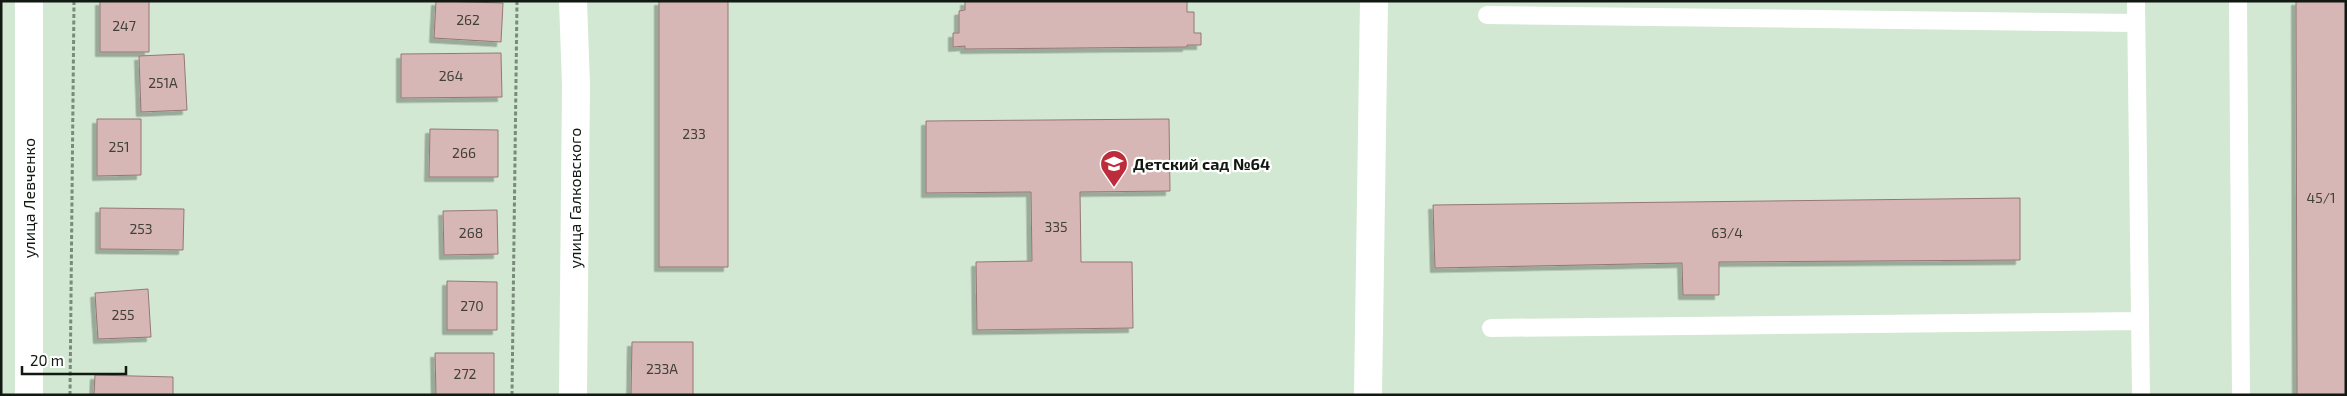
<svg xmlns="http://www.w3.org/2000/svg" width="2347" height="396" font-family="'Exo 2',sans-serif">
<defs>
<filter id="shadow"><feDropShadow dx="-4.5" dy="4.5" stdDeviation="0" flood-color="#0004"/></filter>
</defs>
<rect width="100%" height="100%" fill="#d2e8d2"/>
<path fill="#d7b7b5" stroke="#957776" filter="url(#shadow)" d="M100,1H149V52H100Z
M436,1L503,3L501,42L434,38Z
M659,1H728V267H659Z
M965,1H1187V12H1194V33H1201V45H1187V47L965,49V46L953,47V33H959V11L965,10Z
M2296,1H2346V395H2297Z
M501,53L502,97L401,98V54Z
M184,54L187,110L141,112L139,56Z
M97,119H141V175L97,176Z
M1169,119L1170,191L1080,192L1081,262H1132L1133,328L977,330L976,262L1032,261L1031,192L926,193V121Z
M430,129L498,130V177H429Z
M2020,198V260L1719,262V295H1683L1682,263L1435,268L1433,205Z
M100,208L184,209L183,250L100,249Z
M497,210L498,254L444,255L443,211Z
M447,281L497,282V330H447Z
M148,289L151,337L98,339L95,293Z
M632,342H693V395H631Z
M435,353H494V395H436Z
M95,375L173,377V395H94Z"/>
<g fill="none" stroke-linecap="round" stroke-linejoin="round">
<path stroke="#7a8a7b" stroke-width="3" stroke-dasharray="4 2.5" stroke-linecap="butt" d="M70,395L74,1
M512,395L517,1"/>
<path stroke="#fff" stroke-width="18" d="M2136,1L2141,395
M2238,1L2241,395
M1487,15L2136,23
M1491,328L2140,321"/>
<path stroke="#fff" stroke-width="28" d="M29,1V395
M573,1L576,85L573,395
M1368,395L1374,1"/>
</g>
<defs>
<symbol id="school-pin" viewBox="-11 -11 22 30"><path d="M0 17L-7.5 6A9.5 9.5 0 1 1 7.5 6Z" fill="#bd2c3a" stroke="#fff"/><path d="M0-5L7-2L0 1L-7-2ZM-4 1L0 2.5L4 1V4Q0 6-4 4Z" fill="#fff"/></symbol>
</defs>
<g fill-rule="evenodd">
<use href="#school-pin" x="1098" y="148" width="32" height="43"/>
</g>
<g text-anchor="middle" stroke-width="4.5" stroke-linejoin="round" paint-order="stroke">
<g font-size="14" fill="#42403b">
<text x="468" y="25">262</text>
<text x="124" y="31">247</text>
<text x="451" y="81">264</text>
<text x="163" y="88">251А</text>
<text x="694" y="139">233</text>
<text x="119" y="152">251</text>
<text x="464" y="158">266</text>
<text x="2321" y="203">45/1</text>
<text x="1056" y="232">335</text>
<text x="141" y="234">253</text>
<text x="471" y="238">268</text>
<text x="1727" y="238">63/4</text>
<text x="472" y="311">270</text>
<text x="123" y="320">255</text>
<text x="662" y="374">233А</text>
<text x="465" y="379">272</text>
</g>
<g font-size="16" font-weight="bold" fill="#111912" stroke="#fff" text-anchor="start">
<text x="1133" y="170">Детский сад №64</text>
</g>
<g font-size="16" fill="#111912" stroke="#fff">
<text transform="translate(29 198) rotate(-90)" y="6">улица Левченко</text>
<text transform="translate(575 198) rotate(-90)" y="6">улица Галковского</text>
</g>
</g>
<rect width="2347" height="396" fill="none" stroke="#111912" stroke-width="5"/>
<path d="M22 366v8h104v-8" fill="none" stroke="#111912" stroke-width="2.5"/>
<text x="30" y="366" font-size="15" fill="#111912" stroke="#ffffff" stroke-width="4" paint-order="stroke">20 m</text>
</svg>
